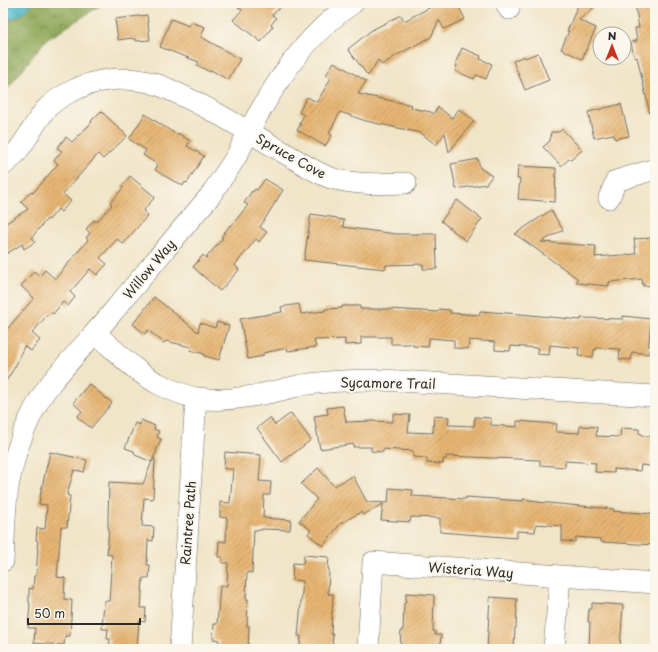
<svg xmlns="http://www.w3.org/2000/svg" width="658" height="652" font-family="'Playpen Sans',sans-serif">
<defs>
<pattern id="forest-crowns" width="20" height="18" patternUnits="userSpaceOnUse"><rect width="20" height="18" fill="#8fa759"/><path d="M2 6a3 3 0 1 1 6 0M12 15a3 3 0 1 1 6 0" fill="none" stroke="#75884a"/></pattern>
<pattern id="water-ripples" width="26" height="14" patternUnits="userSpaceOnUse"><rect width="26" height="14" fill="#4dbac8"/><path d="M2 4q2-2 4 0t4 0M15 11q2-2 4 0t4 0" fill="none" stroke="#4097a3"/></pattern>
<pattern id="building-hatch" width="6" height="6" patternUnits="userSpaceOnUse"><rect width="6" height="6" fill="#e7b673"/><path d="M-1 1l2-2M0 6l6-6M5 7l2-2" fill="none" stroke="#bb945f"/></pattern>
</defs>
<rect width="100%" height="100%" fill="#fbf7ec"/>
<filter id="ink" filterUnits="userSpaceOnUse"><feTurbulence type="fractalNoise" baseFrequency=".025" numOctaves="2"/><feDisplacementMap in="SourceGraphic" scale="8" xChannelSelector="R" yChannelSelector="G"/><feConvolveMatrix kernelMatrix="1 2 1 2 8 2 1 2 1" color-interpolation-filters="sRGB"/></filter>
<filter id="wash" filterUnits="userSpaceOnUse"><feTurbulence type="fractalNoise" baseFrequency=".012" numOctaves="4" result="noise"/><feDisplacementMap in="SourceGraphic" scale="16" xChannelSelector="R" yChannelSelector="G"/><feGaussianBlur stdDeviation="0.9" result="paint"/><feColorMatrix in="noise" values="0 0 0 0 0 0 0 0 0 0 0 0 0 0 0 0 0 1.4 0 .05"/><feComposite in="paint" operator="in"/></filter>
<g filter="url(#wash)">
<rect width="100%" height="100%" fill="#f0e5c8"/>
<path fill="url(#forest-crowns)" stroke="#5d6942" d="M3,3H104L45,41L3,94Z"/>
<path fill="url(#water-ripples)" stroke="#3c727a" d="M3,3H33L22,14L3,23Z"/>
<g id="blocks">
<path fill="url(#building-hatch)" d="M233,3H285L272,15L276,18L271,25L273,26L261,42L233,20L242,10Z
M426,3H457L465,19L444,29L439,20L431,37L397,55L382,65L378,60L368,76L348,49L372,30L401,15L404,21L429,8Z
M579,3H599L579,20L596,28L582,59L561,49L569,31H567Z
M635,3H655V114H650L637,57L634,58L631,42L637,41L635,28H639Z
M147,15L150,40L136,41V39H132V38L118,40L115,19Z
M171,19L189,26L191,22L205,27L201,37L240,59L228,80L211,70L210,72L197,65L199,62L160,47Z
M462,48L481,56L480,59L492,64L486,79L476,75L474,79L455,71L457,65L455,64Z
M538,53L549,80L525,90L513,61L524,56L525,58Z
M334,62L366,81L358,94L412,105L411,108L431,112L433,114L438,107L452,118L459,109L474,121L449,152L445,133L436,145L421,133L366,121L340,112L329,133L332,135L325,146L297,130L301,124H299L304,115L299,112L307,97L317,102L331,78L326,75Z
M621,104L629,136L615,139L613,134L594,138L588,112Z
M101,111L127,136L103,159L98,154L63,194L71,201L61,212L58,209L49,220L47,219L32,237L35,242L24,249L22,244L3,256V225L28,209L21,202L31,191L33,193L58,164L54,160L62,151L57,148L66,137L72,142L92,122L91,121Z
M145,114L177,135L178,133L190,141L187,146L204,156L187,183L185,182L183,186L177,182H175L155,170L158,165L143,155L146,150L129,139Z
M562,129L582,150L571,160L569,159L561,166L543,147L550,141L551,132H559Z
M478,159L480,168L492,176L486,184L456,189L451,164Z
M518,166L556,168L555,202L518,199L520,179H517Z
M130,176L155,197L143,211L148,215L123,244L117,239L100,258L107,264L97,275L90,269L70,292L75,297L68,306L63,302L53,314L50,312L32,333L40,340L31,351L24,346L16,365L3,386V334L34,298L21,286L34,271L40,276L45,270L55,279L88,240L86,238L90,233L86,229L94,220L96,222L112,205L110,203L123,188L122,186Z
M265,179L283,190L260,227L267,232L259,242L256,239L235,265L239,270L220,291L193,267L203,255L206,258L223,238L221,237L230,225L231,226L248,205L244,203L252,191L253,192L255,189L257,190Z
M457,200L482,219L466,241L441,221Z
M551,210L563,230L541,242L596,246L595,257L636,254L634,239L651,238L655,285L643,286L642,279L609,282V286L577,283V278L515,234Z
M311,214L337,218V219L344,220L343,227L396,234H436L437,269H423V264L386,265L385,269L304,260Z
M154,297L198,332L200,323L215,328L217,322L229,326L219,360L204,356V354L190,350L191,347L166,341L164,343L148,330L145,334L133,324Z
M299,304L301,314L325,311V309L342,308V306H360V309H390L438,312L439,309L450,310V313L480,315V311L520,314L581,320V318L623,319V316L651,319L648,354L632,352L631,360L619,359L620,349L596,348V350H594L593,357L578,356L579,348L550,345L549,355L537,354L538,348L511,346L510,351L495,350V342L469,340L468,349L454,348V340L429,338L428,347L413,346V344H391V337H361V344L345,345V339L314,340L316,347L288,351L287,348L263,353V356L248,359L240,319L282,312L281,307Z
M89,384L112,403L91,428L77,417L82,411L73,403Z
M343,406L346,422L373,421L393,422V414L410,415L408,432L433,433L434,416L449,417L448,425L474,426L475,417L491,418V425L517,427V421L557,424L556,432L579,433L580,426L597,427L596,436L620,437L621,428L639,429V433L642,434V436H652L650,466L641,465L640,471L614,469V473L595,472L596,463L565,461V467L540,465V460L446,456V459H443V464L427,463V458L413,457V451L383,449V452L371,451V447H353L354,444L320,449L314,416L328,414L327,408Z
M291,413L311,440L282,462L257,428L270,418L275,425Z
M141,420L155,426L154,429L159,431L157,437L161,439L152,462L135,455L134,451L125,448L135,423L140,425Z
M50,452L87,460L84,472L74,470L67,495L70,496L67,527H61L57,577L65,578L64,599L72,600L70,636H65L64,645L34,643L35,628H28L30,603H29V588L33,589L34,576H36L38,548H37L38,541L36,540L37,528L45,529L47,505L39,504L41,491Z
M225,452L261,455L259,481L271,482L270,495H264L263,518L291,520L290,530L262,529V530H254L252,573L247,572L246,599H248L247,626H249L248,649H218L219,640L213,639L214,624H217L220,586H227L228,563H222V557H218L219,541L226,542L227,518L220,517V502L230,503L233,469H224Z
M153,459H155L153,499L144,498L142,526L154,527L153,541L148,540L147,565H150L149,578H143L141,608H146L145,622L139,621L137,649H109L110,639H107L108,629H102L104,601H109L112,555L107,554L109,528H108V519L109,482L143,484Z
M318,468L334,486L353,476L367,502L388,503L389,488L413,490L412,496L466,499V497L523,501V499L537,501V502L614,509L613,511L655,514V545L601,542V539L576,537L575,542L562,541V526L536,524L535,532L517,531V538L440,532V518L411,517L410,522L381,520L383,504L363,515L361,512L341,523L323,546L308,534L311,530L299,521L317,499L301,484Z
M304,555L329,557L328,569H329L328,594H333L331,634H333L332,649H300L301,636H298L303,581L292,580L293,563L303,564Z
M406,593L434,595L433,631H435V635H441L440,649H400L401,630H403L404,603H406Z
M490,597L517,599L516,608H517L516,628H515L514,649H487Z
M592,603L623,605L620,649H589L590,622H588L589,609H592Z"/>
</g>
</g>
<g filter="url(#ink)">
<use href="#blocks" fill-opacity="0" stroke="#706c62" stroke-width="1"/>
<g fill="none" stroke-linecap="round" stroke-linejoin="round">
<defs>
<path id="minor" d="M506,3L509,9
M3,165C22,152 31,128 45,110C51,103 64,95 72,91C95,79 124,76 149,82C162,85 174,92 185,97C221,114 254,135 288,155C302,163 316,173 331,178C355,185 381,184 406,183
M609,198L616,181L655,169
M95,333C116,351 135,372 159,384C169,389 185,396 197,398C212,400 230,400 245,397C264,395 283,389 302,385C328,381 355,380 381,380L655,396
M3,561C5,529 4,496 13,465C19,439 35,403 51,383C69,361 89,340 107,319C141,278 175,237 210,196C219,182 229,169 237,155C241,148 244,140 248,133C256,117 266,101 276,85C296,54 322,24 353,3
M180,649L196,398
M368,649L373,562L655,583
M554,649L560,577"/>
</defs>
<use href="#minor" stroke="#706c62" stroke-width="22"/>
<use href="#minor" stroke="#fff" stroke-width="21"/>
</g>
</g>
<g text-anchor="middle" stroke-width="4" stroke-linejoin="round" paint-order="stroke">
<g font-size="13" fill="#2b2b2b" stroke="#fbf7ec">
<text transform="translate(291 156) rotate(29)" y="5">Spruce Cove</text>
<text transform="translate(149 269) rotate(-50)" y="5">Willow Way</text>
<text transform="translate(388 383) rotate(1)" y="5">Sycamore Trail</text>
<text transform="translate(188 523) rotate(-86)" y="5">Raintree Path</text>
<text transform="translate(471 570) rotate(4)" y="5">Wisteria Way</text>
</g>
</g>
<rect width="658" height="652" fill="none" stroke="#fbf7ec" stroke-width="16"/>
<g transform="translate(612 46)"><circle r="19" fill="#fbf7ec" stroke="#a8a59f"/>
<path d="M0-3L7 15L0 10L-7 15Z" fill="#c8321e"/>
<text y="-6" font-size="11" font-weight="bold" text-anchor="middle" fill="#2b2b2b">N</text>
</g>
<path d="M28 618v6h112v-6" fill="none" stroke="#2b2b2b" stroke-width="2"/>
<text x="34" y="618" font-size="12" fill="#2b2b2b" stroke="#fbf7ec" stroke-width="3" paint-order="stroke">50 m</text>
</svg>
